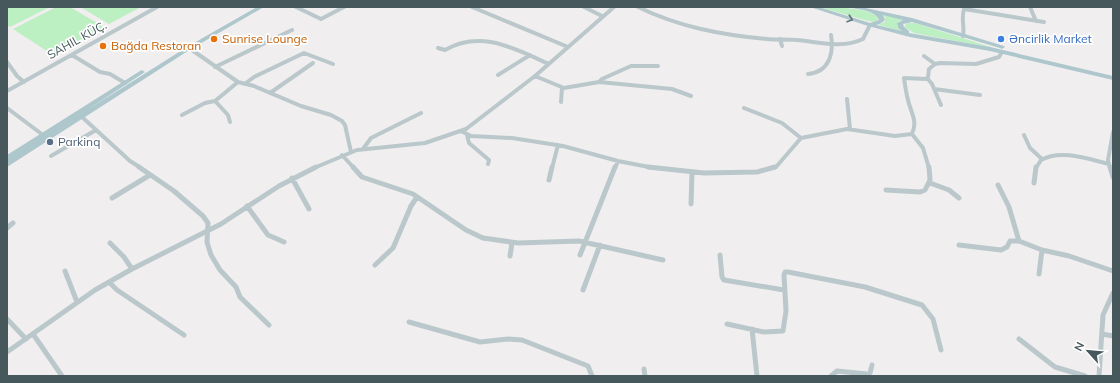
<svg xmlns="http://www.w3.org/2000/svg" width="1120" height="383" font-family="Mulish,sans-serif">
<rect width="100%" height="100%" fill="#f1eeef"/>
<path fill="#bcefc1" d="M7,7H50L10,27L7,25Z
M56,7H70L104,27L53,55L13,29Z
M83,7H141L109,24L82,8Z
M820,7C836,7 865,8 877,16L878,20L873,22L868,21Z
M882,14L904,20L899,21L897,24V27L902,31L878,25L885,22V17Z
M907,23H915L994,48L914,33L904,27Z"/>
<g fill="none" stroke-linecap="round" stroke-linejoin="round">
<path stroke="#bac8cb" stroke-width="4" d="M296,7L321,19L344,7
M472,7L568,47
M584,7L602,16
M638,7C679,27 722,35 767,39C777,40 787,39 797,40C820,42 842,49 863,39L870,25
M1030,7L1036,21
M964,9L1044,22
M963,36C965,26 960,16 965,7
M780,39L782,46
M189,48L238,82L254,86L301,106L331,115L342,121L345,125L351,152
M438,48L445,50C481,29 515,49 549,64
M72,55L100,72L110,74L125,83
M924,56L935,64
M7,62L17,76L24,82
M215,67L292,30
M808,74C829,72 834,54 831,35
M498,75L530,55
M535,76L564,88L599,82L672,89L691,96
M927,78L932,84L941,105
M599,82L602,79L631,66H658
M246,83L254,77L304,53L333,64
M934,89L980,95
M7,91L157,7
M270,93L313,63
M847,99L850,129
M561,102L562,88
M7,108L43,135
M744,108L782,123L801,138
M182,115L205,103L215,101
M82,117L130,161L141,168
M230,122L228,115L215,101L238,82
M461,131L471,136L512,138L563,146L618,161L654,168
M912,134L923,148L929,168
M467,135L469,143L489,160L488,164
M1024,135L1030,148L1042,159
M363,149L371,138L421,113
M342,155L354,168
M51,156L96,130
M314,168L357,150L425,143L466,129L535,76L614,7
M552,168L558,145
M615,168L618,161
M771,168L776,167L801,138L847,129L895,136L912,134C918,121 911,113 908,100C906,93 905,85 904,78L926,79L928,77L929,69L935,64L940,63L976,64L999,57L1002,52
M1036,168L1041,160C1061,149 1088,159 1109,164
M1110,168L1108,160L1113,132"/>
<path stroke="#bac8cb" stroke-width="5" d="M139,167L174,191L203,216L208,223L207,242L211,255L220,270L236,287L240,297L269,325
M353,167L362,177L413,194L466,230L483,238L518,243L579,241L663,260
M648,167L704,173L757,172L775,167
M1110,167L1113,177
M292,178L309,209
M549,180L552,167
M930,183L949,190L959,198
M1034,183L1036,167
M998,185L1009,207L1019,241
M886,190L920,192L925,190L930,180L929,167
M112,198L150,175
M691,204L692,173
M247,206L268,235L284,242
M7,228L13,223
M110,243L124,257L132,269
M959,245L1001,250L1007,247L1010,241H1019L1042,250L1069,256L1113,271
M580,255L615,167
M720,255L722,277L724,280L784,290
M510,256L512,243
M375,265L393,248L411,206L417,197
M65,271L77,302
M1039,274L1042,250
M109,282L117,290L184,335
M583,290L600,245
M7,319L26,339
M409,322L480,342L508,339L522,340L588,366L592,376
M727,324L764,332L783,331L786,311L784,275L785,272H788L865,287L922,305L933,319L941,350
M752,329L757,376
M33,334L62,376
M1102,334L1113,336
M1019,339L1055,367L1085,376
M7,352L95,290L132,269L221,224L279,186L316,167
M644,369L645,376
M831,376L837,371L867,374L870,373L872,365
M1099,376L1103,315L1113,293"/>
<path fill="#aec7cd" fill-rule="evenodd" d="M257,7H264L191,49L7,167V155L140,71L142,70L145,72L87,110L187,47Z
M810,7H819L870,23L879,20C876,11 861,10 852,8L851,7H861L912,18L1004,46L1005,47L1002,49L1000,48L912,22L903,24L904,27L909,31V33L990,47L1113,76V80L990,51L910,37L868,26ZM883,15L903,20L897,23L898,28L902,31L876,25C880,24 882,23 885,20Z"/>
</g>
<defs><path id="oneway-chevron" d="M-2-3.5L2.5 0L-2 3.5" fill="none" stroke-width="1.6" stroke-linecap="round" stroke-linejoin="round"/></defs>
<use stroke="#607478" href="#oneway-chevron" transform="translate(850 19) rotate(18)"/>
<g fill="#e8710a" stroke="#fff" stroke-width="1.5">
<circle cx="214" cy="39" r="4"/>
<circle cx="103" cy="46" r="4"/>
</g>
<circle fill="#3f7fe0" stroke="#fff" stroke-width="1.5" cx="1001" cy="39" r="4"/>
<circle fill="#5c6f8a" stroke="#fff" stroke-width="1.5" cx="50" cy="142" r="4"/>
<g text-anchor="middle" stroke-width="3.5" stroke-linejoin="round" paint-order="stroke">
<g font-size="12" fill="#c56008" stroke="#fff" text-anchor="start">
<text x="222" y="43">Sunrise Lounge</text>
<text x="111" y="50">Bağda Restoran</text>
</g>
<g font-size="12" fill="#366cbe" stroke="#fff" text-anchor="start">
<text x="1009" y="43">Əncirlik Market</text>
</g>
<g font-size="12" fill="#46585c" stroke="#fff">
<text transform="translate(77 40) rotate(-29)" y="4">SAHIL KÜÇ.</text>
</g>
<g font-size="12" fill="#4e5e75" stroke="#fff" text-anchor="start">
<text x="58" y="146">Parkinq</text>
</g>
</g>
<rect width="1120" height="383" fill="none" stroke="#46585c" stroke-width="16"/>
<g transform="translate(1088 351) rotate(297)" stroke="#ffffff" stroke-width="3" paint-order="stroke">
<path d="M0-3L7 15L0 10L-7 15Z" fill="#46585c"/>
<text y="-6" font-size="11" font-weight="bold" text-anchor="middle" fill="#46585c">N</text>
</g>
</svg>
